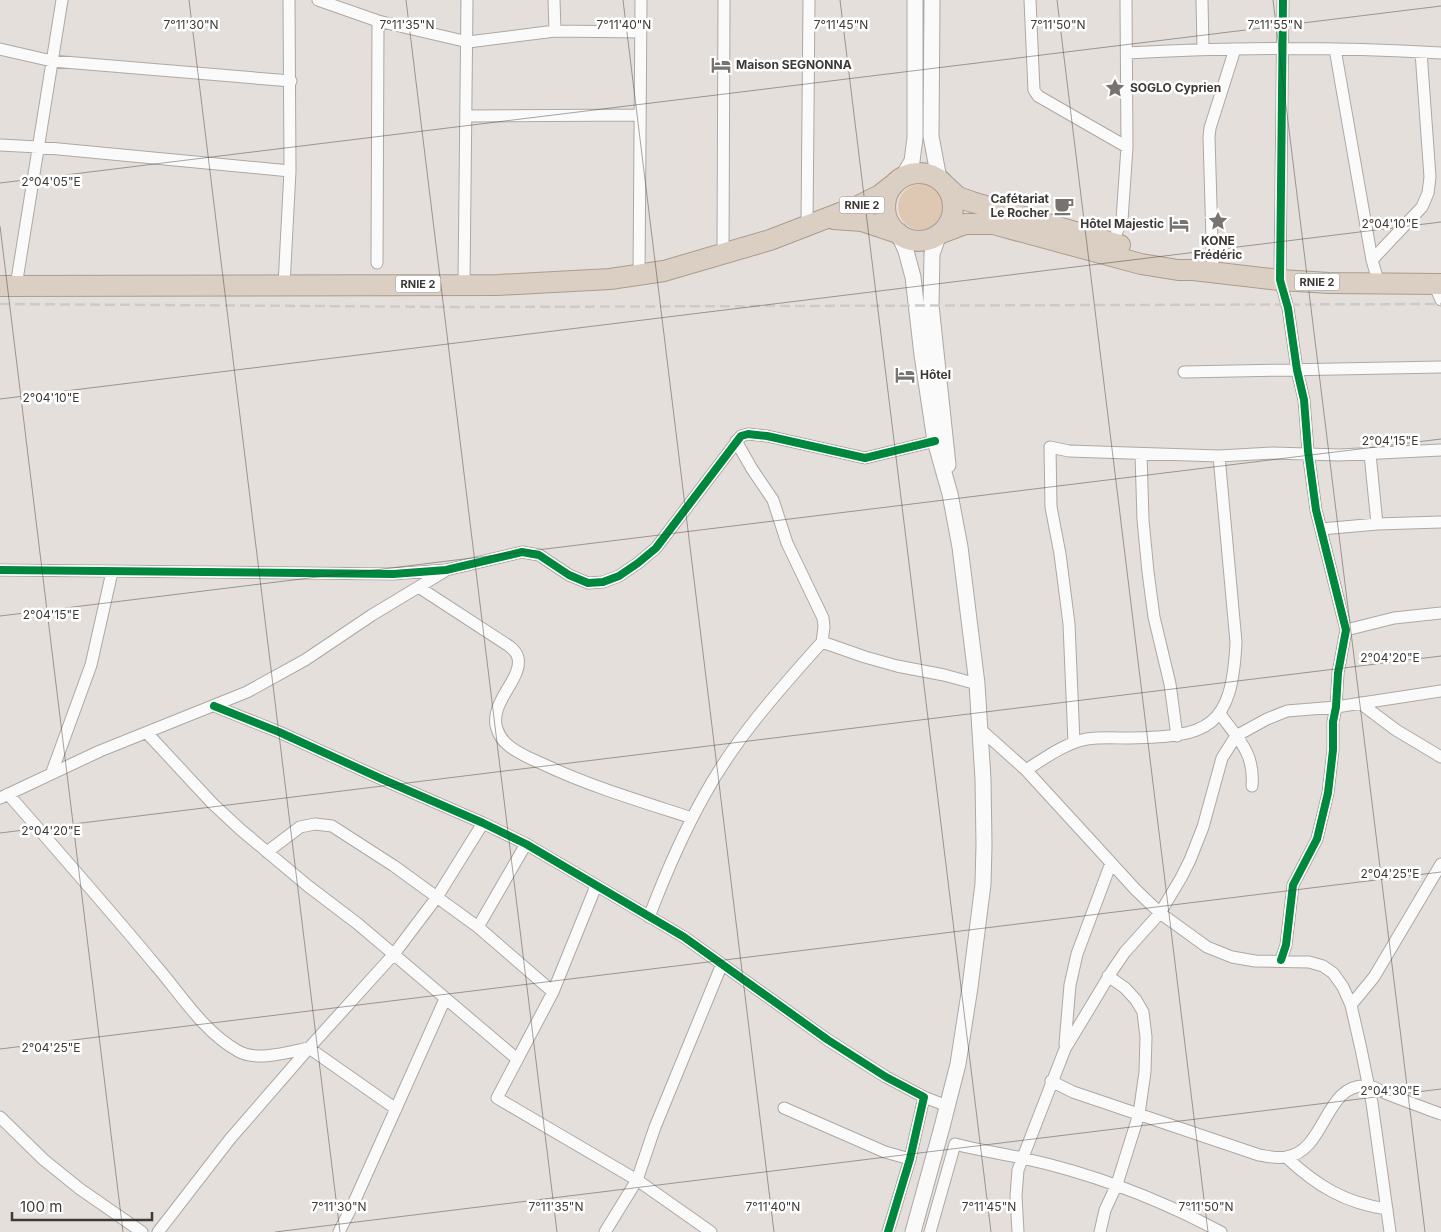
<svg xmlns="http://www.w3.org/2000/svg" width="1441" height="1232" font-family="Inter,sans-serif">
<rect width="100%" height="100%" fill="#e4dfdb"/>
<path fill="#dfc8b3" d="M898 207a23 23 0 1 1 46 0a23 23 0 1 1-46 0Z"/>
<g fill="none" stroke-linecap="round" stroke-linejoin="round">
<defs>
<path id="street" d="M318,0L378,21L468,42L555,31L641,32
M554,0L555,31
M1030,0L1034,90L1038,96L1127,147
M1202,0L1203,48
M0,49L52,61L291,81
M1335,49L1372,260L1379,284
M1127,53C1231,47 1336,47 1441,53
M467,116L640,115
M0,145L38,147L290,171
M807,225L809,0
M1112,243L1122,220L1127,147L1126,0
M723,253L724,0
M1372,260L1422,207L1428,193L1430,177L1421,52
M377,263L378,21
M1213,273L1209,137L1210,128L1235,49
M639,276L641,0
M1434,284L1441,300
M284,285L290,171L289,0
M464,285L467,0
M16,286L62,0
M1184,372L1441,367
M1141,454L1143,520L1148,572L1154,617L1170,684L1177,736
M1370,454L1377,524
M1321,529L1377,524L1441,522
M0,570L393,574L446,570L522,552L539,555L569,575L588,583L603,582L619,576L638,563L656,548L741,436L748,434L767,436L865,458L935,441
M420,588L509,646C513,649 517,653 518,658C523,679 488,703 497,729C499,735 503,741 508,745C518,754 532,759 545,765C592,787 643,802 692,818
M1346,630L1394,618L1441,613
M822,642L865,657L897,666L944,675L977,684
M1360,703L1396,730L1441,757
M214,706L279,732L384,780L483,823L526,844L684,937L828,1040L886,1077L924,1097L910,1159L888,1232
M1220,714C1238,739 1255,753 1252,786
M979,728L1026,770L1136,890L1160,913L1207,947L1232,957L1255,961L1309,962L1323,966L1333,973L1343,987L1351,1005L1361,1049L1372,1103L1390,1232
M147,733L212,803L241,830L308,886L358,924L517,1059
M1074,742L1069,624L1060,554L1051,507L1050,447L1069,451L1219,456L1273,453L1339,455L1441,450
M1026,770C1045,758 1065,743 1087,739C1100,737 1115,738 1129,738C1209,737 1232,728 1236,642L1219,456
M52,772L91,665L112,572
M8,794C58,851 108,908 157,967C182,996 204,1032 238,1051C257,1062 289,1052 309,1048L396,1109
M0,798L100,751L247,692L305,660L372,615L445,571
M267,852L300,827L315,824L332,826L394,866L478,927L553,992
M596,886L553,992L497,1098L637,1180L711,1232
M649,917C665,875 682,835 704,796C735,739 779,690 822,642L824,627L823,618L787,543L773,500L752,469L736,441
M478,927L526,844
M1281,960L1286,945L1293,885L1317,839L1328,793L1333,750V722L1336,707L1338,673L1346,630L1316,510L1308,451L1304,400L1297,370L1288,308L1280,280L1283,0
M1351,1005L1374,977L1441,864
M1065,1044L1070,985L1077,954L1111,863
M1051,1081L1073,1092L1259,1155C1267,1156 1277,1159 1286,1157C1327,1151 1324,1081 1369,1086C1374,1087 1379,1090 1383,1092C1402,1100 1422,1107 1441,1114
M924,1097L947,1106
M784,1108L885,1152L910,1159
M0,1117L44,1160L80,1189L142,1232
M1286,1157C1317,1186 1345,1203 1387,1209
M158,1232L230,1139L309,1048L394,954L437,897L483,823
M339,1232L355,1200L445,999
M605,1232L637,1180L655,1127L722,964
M930,1232L955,1144C977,1150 1000,1153 1022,1158C1091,1173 1159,1199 1221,1232
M1018,1232L1016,1196L1018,1170L1065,1049L1112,971L1125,952L1160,913L1181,878L1190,860L1203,827L1222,758L1236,736L1267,719L1287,711L1336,707L1441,691
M1100,1232L1105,1210L1117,1184L1139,1114L1145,1072L1146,1037L1143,1012L1136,1000L1125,988L1108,976"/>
<path id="secondary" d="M932,0L931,136L939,179
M902,178L912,161L915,138V0
M898,233L906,251L913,277L922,355L935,441L950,494L960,547L977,684L983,779L984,845L983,884L970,987L958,1064L942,1127L913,1232
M939,234L932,254L931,305L948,465"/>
<path id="highway" d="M885 207a34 34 0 1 1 68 0a34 34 0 1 1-68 0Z
M945,185L958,197L972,202L1120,245
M834,219L862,221L898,233
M939,234L965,224H993L1141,264L1178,270H1193L1280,280L1329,283L1441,284
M0,286L498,285L610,279L664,271L770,240L858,206L880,195L894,184"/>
</defs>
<use href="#street" stroke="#aca8a5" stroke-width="13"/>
<use href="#secondary" stroke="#aca8a5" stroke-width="17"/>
<use href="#highway" stroke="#aa9d8e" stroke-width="22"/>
<use href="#street" stroke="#fbfafa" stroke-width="11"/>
<use href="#secondary" stroke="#fbfafa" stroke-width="15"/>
<use href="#highway" stroke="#dacfc2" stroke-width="20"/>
<path stroke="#cdcbca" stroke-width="2.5" stroke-dasharray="10 5" stroke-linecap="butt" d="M0,304L463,307L1441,304"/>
<defs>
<path id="cycleway" d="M0,570L393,574L446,570L522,552L539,555L569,575L588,583L603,582L619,576L638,563L656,548L741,436L748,434L767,436L865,458L935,441
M214,706L279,732L384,780L483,823L526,844L684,937L828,1040L886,1077L924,1097L910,1159L888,1232
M1281,960L1286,945L1293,885L1317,839L1328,793L1333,750V722L1336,707L1338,673L1346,630L1316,510L1308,451L1304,400L1297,370L1288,308L1280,280L1283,0"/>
</defs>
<use href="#cycleway" stroke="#fff" stroke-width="11"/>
<use href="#cycleway" stroke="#00873e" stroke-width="8"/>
</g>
<path fill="none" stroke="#3d3936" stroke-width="1" stroke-opacity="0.45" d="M189,0L340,1232M406,0L557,1232M623,0L774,1232M840,0L991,1232M1057,0L1208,1232M1273,0L1425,1232M0,183L1441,6M0,226L123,1232M0,399L1441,222M0,616L1441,439M0,833L1441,656M0,1049L1441,872M275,1232L1441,1089"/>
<defs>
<symbol id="hotel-bare" viewBox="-9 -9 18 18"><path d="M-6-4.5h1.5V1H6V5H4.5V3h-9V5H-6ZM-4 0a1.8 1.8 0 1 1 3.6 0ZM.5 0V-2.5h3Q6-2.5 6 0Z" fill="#777370" stroke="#fff" stroke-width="2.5" paint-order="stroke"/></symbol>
<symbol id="sight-bare" viewBox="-9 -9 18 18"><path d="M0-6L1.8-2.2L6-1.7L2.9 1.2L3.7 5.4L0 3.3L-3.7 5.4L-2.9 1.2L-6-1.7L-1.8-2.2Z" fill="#777370" stroke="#fff" stroke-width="2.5" paint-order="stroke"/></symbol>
<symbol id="cafe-bare" viewBox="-9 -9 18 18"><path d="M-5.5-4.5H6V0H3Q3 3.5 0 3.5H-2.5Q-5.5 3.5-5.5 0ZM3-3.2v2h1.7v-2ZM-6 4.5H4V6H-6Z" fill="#777370" stroke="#fff" stroke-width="2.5" paint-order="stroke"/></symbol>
</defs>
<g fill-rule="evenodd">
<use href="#hotel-bare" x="707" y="51" width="28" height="28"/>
<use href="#sight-bare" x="1101" y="74" width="28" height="28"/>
<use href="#cafe-bare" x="1050" y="192" width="28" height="28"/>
<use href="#sight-bare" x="1204" y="207" width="28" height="28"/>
<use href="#hotel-bare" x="1165" y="210" width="28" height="28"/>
<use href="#hotel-bare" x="891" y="361" width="28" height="28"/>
</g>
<g text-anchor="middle" stroke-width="5" stroke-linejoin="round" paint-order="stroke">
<g fill="#fff" stroke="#777472" stroke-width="1">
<rect x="839.5" y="196.5" width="45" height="17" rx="4"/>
<rect x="1294.5" y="273.5" width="45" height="17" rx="4"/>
<rect x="395.5" y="275.5" width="45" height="17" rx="4"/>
</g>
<g font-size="11" font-weight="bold" fill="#3d3936">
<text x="862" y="209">RNIE 2</text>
<text x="1317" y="286">RNIE 2</text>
<text x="418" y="288">RNIE 2</text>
</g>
<g font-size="12" font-weight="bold" fill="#3d3936" stroke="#fff" text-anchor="start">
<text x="736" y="69">Maison SEGNONNA</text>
<text x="1130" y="92">SOGLO Cyprien</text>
<text x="1049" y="203" text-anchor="end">Cafétariat<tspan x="1049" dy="14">Le Rocher</tspan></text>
<text x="1164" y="228" text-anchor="end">Hôtel Majestic</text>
<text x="1218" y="245" text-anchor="middle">KONE<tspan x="1218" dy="14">Frédéric</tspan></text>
<text x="920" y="379">Hôtel</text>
</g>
</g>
<g font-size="12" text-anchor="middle" fill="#3d3936" stroke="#fff" stroke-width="5" stroke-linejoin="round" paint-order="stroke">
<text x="191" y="29">7°11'30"N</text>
<text x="407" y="29">7°11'35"N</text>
<text x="624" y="29">7°11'40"N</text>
<text x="841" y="29">7°11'45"N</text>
<text x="1058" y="29">7°11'50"N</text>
<text x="1275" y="29">7°11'55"N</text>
<text x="51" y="186">2°04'05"E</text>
<text x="1390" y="228">2°04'10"E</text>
<text x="51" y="402">2°04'10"E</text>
<text x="1390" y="445">2°04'15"E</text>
<text x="51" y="619">2°04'15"E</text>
<text x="1390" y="662">2°04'20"E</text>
<text x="51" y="835">2°04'20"E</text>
<text x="1390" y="878">2°04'25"E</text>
<text x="51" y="1052">2°04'25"E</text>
<text x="1390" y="1095">2°04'30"E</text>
<text x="339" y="1211">7°11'30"N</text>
<text x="556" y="1211">7°11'35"N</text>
<text x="773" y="1211">7°11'40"N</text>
<text x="989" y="1211">7°11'45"N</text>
<text x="1206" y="1211">7°11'50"N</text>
</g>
<path d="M12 1212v8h140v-8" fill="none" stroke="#3d3936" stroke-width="2.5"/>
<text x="20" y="1212" font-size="15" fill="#3d3936" stroke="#ffffff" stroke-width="4" paint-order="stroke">100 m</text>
</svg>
